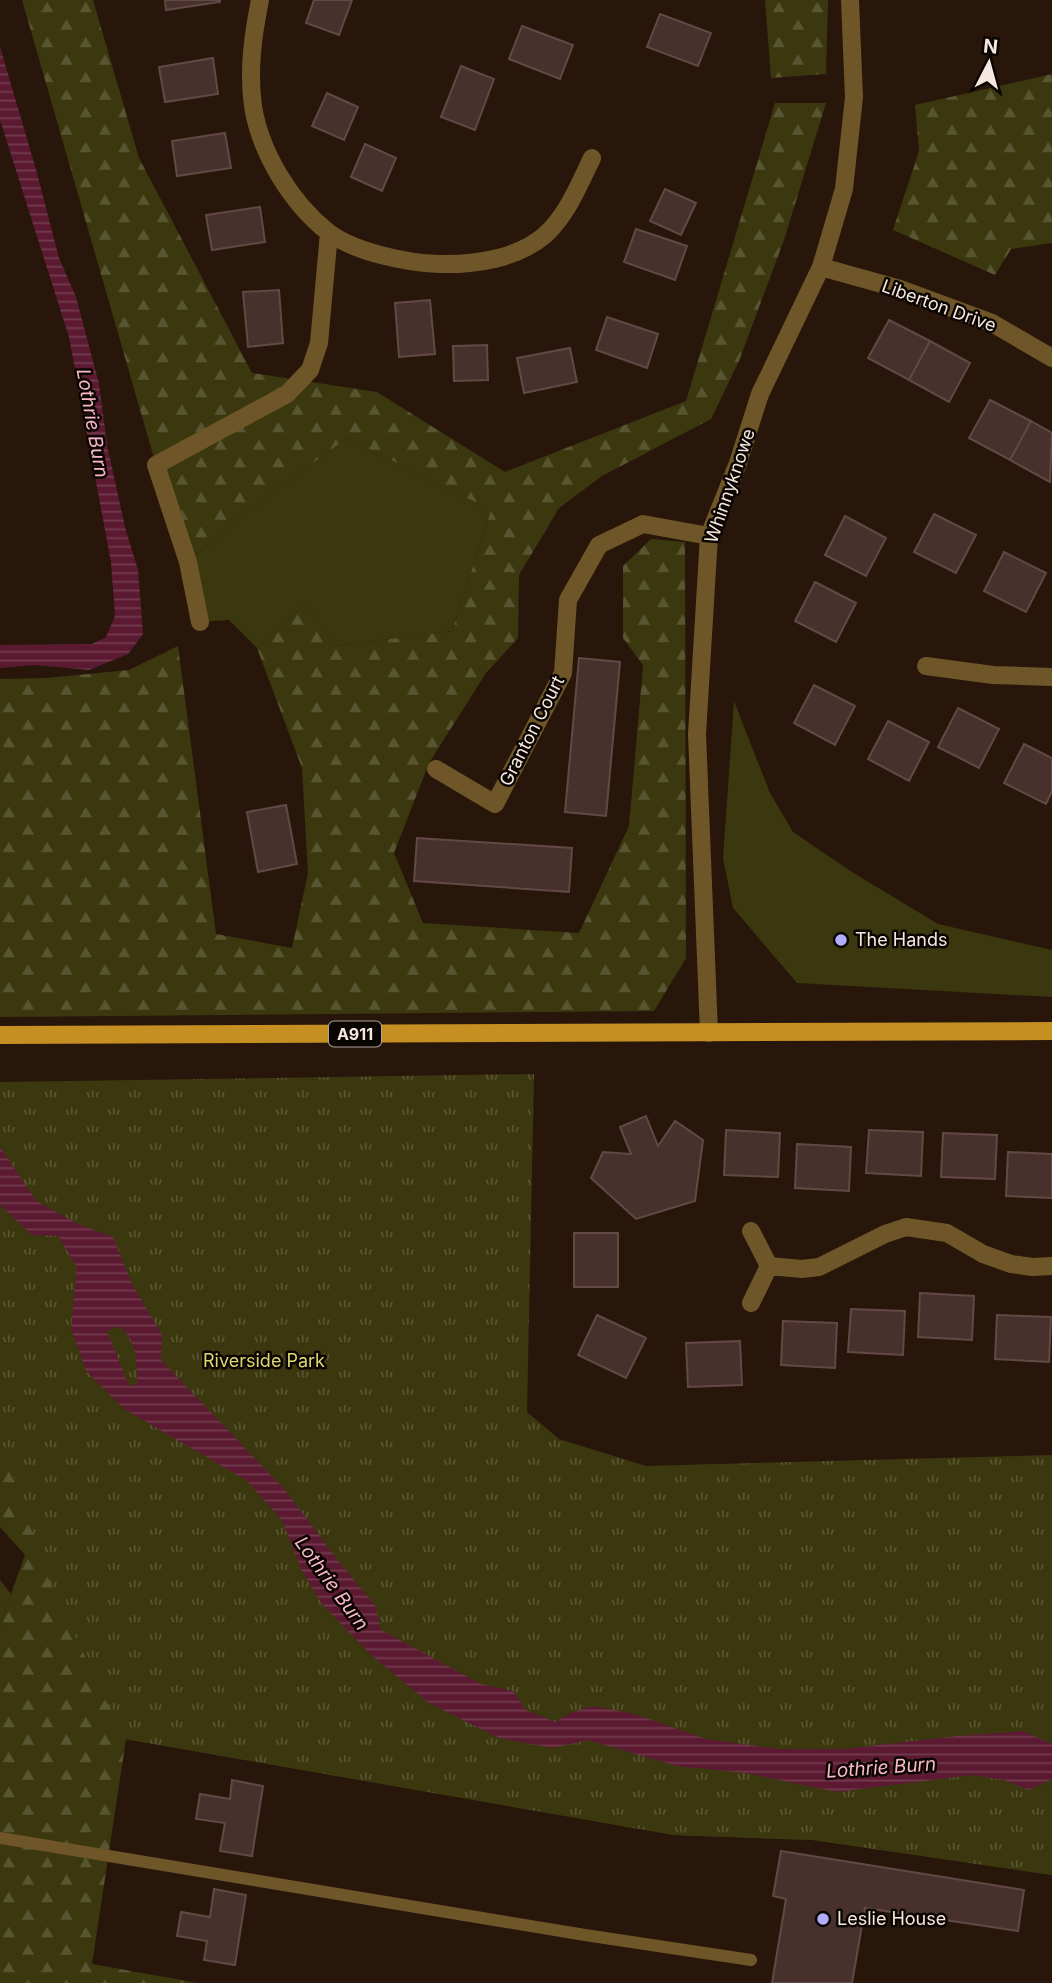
<svg xmlns="http://www.w3.org/2000/svg" width="1052" height="1983" font-family="Inter,sans-serif">
<defs>
<pattern id="forest-firs" width="22" height="20" patternUnits="userSpaceOnUse" patternTransform="scale(1.75)"><rect width="22" height="20" fill="#3b380f"/><path d="M5 1l3.5 6h-7zM16 11l3.5 6h-7z" fill="#585532"/></pattern>
<pattern id="park-tufts" width="24" height="20" patternUnits="userSpaceOnUse" patternTransform="scale(1.75)"><rect width="24" height="20" fill="#3b380f"/><path d="M3 7l-1-3M5 7V3M7 7l1-3M15 17l-1-3M17 17v-4M19 17l1-3" fill="none" stroke="#585532"/></pattern>
<pattern id="water-rules" width="6" height="5" patternUnits="userSpaceOnUse" patternTransform="scale(1.75)"><rect width="6" height="5" fill="#5b1a31"/><path d="M0 2.5h6" fill="none" stroke="#733b4f"/></pattern>
</defs>
<rect width="100%" height="100%" fill="#28160a"/>
<path fill="#3b380f" d="M347,438L491,510L452,631L335,646L306,604L257,648L229,620L200,622L188,562L233,522Z
M734,701L770,793L793,832L852,872L938,924L1052,950V997L797,983L733,908L723,858Z
M0,1580L11,1594L0,1625Z"/>
<path fill="url(#forest-firs)" d="M22,0H93L139,158L252,373L377,392L505,472L686,401L775,103H826L784,240L739,361L711,419L602,476L559,508L519,575L518,638L486,673L429,763L394,853L423,923L579,933L629,826L643,665L623,638V566L651,539L685,542L686,958L654,1011L0,1017V679L47,678L129,670L178,646L216,934L292,948L308,873L302,768L257,648L306,604L335,646L452,631L491,510L347,438L233,522L188,562L156,465Z
M765,0H828L826,74L771,78Z
M1052,74V243L1011,249L995,275L893,230L919,151L915,105Z
M0,1214L1052,1875L813,1840L674,1835L126,1739L92,1964L198,1983H0V1625L25,1555L0,1527Z"/>
<path fill="url(#park-tufts)" d="M534,1074L527,1412L559,1439L646,1466L1052,1455V1875L813,1840L674,1835L125,1739L55,1595L0,1438V1082Z"/>
<path fill="url(#water-rules)" fill-rule="evenodd" d="M0,47L37,173L59,258L76,297L99,384L107,445L125,527L138,570L143,634L128,654L89,670L35,665L0,668V645L92,644L106,637L115,616L111,562L69,337L0,120Z
M0,1147L36,1201L78,1224L113,1237L132,1284L162,1335L161,1360L285,1490L340,1563L375,1605L381,1630L481,1684L513,1691L526,1710L555,1722L570,1713L593,1706L634,1714L706,1739L778,1749H843L958,1736L1023,1731L1052,1744V1779L1029,1790L1004,1780L972,1775L837,1792L746,1773L677,1766L588,1740L553,1748L499,1738L429,1703L370,1654L322,1604L300,1567L282,1520L246,1480L124,1409L86,1371L71,1328L77,1267L58,1236L32,1235L0,1205ZM118,1326C136,1337 138,1364 137,1383L129,1386L107,1331Z"/>
<path fill="#48312d" stroke="#624945" stroke-width="2" d="M165,0H220V2L166,10Z
M314,0H352L339,35L306,23Z
M660,14L711,33L698,66L647,47Z
M522,26L573,45L560,79L509,59Z
M213,58L218,94L165,102L159,67Z
M461,66L494,79L475,130L441,117Z
M327,93L358,107L344,140L312,126Z
M225,133L231,168L177,176L172,141Z
M365,144L396,158L382,191L351,177Z
M665,189L696,203L681,235L650,221Z
M260,207L265,242L212,250L206,215Z
M636,229L687,246L675,280L624,262Z
M279,290L283,343L248,347L243,292Z
M430,300L435,354L399,357L395,303Z
M607,317L658,334L647,368L596,350Z
M889,320L930,341L909,380L868,358Z
M930,341L970,363L949,402L909,380Z
M487,345L488,380L454,381L453,346Z
M570,348L577,382L524,393L517,358Z
M990,400L1031,421L1010,460L969,438Z
M1031,421L1052,433L1050,482L1010,460Z
M934,514L976,535L956,573L914,552Z
M845,516L886,538L866,576L825,555Z
M1004,552L1046,573L1026,612L984,591Z
M815,582L856,603L836,642L795,621Z
M579,658L620,662L606,816L565,812Z
M814,685L855,706L835,745L794,723Z
M958,708L999,729L979,768L938,747Z
M888,721L929,742L909,781L868,759Z
M1024,744L1052,758V791L1046,804L1004,783Z
M286,805L297,864L258,872L247,812Z
M417,838L572,848L569,892L414,881Z
M646,1116L658,1146L675,1121L703,1140L695,1201L636,1219L591,1178L603,1152L631,1154L620,1127Z
M726,1130L780,1133L778,1177L724,1175Z
M869,1130L923,1132L921,1176L866,1173Z
M943,1133L997,1135L995,1179L941,1177Z
M797,1144L851,1147L849,1191L795,1188Z
M1008,1152L1052,1154V1198L1006,1196Z
M574,1233H618V1287H574Z
M920,1293L974,1296L972,1340L918,1337Z
M851,1309L905,1311L903,1355L848,1352Z
M597,1315L646,1338L626,1378L578,1355Z
M997,1315L1051,1317L1049,1362L995,1359Z
M783,1321L837,1323L835,1368L781,1365Z
M740,1341L742,1385L688,1387L686,1343Z
M232,1780L263,1786L252,1856L220,1851L225,1823L196,1819L200,1794L230,1799Z
M781,1851L1024,1890L1018,1931L865,1908L852,1983H772L786,1899L773,1896Z
M214,1889L246,1895L235,1965L204,1960L207,1941L177,1936L181,1912L210,1917Z"/>
<g fill="none" stroke-linecap="round" stroke-linejoin="round">
<path stroke="#6f5629" stroke-width="12" d="M0,1838L585,1935L751,1960"/>
<path stroke="#6f5629" stroke-width="18" d="M260,0C253,35 248,70 253,106C260,152 291,203 328,232C354,252 407,263 439,264C474,265 517,259 545,235C567,215 579,185 592,158
M821,267L900,289L992,323L1052,358
M200,622L188,562L156,465L287,394L310,370L319,343L329,233
M926,666L993,675L1052,677
M436,769L495,804L563,673L568,600L599,545L643,524L709,536
M709,1033L697,734L709,536L738,463L760,394L821,267L844,189L854,97L850,0
M751,1231L769,1266L802,1269L819,1267L885,1234L906,1227L947,1233L983,1254L1011,1264L1032,1267L1052,1266
M751,1303L769,1266"/>
<path stroke="#c59021" stroke-width="18" d="M0,1035L1052,1031"/>
</g>
<g fill="#b1adfa" stroke="#0b0502" stroke-width="2.5">
<circle cx="841" cy="940" r="7"/>
<circle cx="823" cy="1919" r="7"/>
</g>
<g text-anchor="middle" stroke-width="5" stroke-linejoin="round" paint-order="stroke">
<rect fill="#0b0502" stroke="#afa49d" stroke-width="2" x="329" y="1021.5" width="52" height="25" rx="5"/>
<g font-size="16" font-weight="bold" fill="#f5e8e0">
<text x="355" y="1040">A911</text>
</g>
<g font-size="18" fill="#f5e8e0" stroke="#0b0502">
<text transform="translate(939 306) rotate(20)" y="6">Liberton Drive</text>
<text transform="translate(730 486) rotate(-71)" y="6">Whinnyknowe</text>
<text transform="translate(532 731) rotate(-63)" y="6">Granton Court</text>
</g>
<g font-size="18" fill="#f5e8e0" stroke="#0b0502" text-anchor="start">
<text x="855" y="946">The Hands</text>
<text x="837" y="1925">Leslie House</text>
</g>
<g font-size="18" fill="#ded870" stroke="#0b0502">
<text x="264" y="1367">Riverside Park</text>
</g>
<g font-size="19" font-style="italic" fill="#f9b9c8" stroke="#0b0502">
<text transform="translate(93 423) rotate(80)" y="7">Lothrie Burn</text>
<text transform="translate(332 1583) rotate(54)" y="7">Lothrie Burn</text>
<text transform="translate(881 1767) rotate(-4)" y="7">Lothrie Burn</text>
</g>
</g>
<g transform="translate(989 63) rotate(6)" stroke="#0b0502" stroke-width="5" paint-order="stroke">
<path d="M0-5L12 26L0 18L-12 26Z" fill="#f5e8e0"/>
<text y="-10" font-size="19" font-weight="bold" text-anchor="middle" fill="#f5e8e0">N</text>
</g>
</svg>
